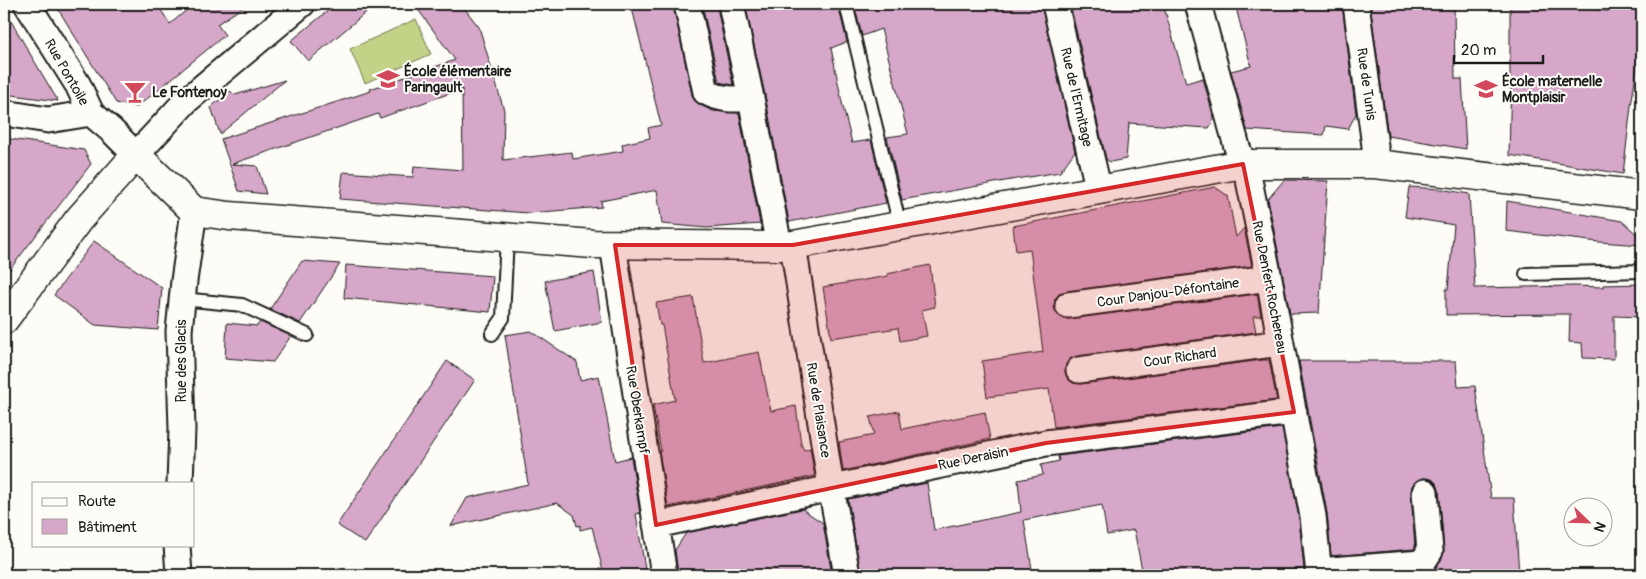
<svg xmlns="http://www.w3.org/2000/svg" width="1646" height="579" font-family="Pangolin,sans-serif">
<rect width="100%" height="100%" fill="#fdfcf7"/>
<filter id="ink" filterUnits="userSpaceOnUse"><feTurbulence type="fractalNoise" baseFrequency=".02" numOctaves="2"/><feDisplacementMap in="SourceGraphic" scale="10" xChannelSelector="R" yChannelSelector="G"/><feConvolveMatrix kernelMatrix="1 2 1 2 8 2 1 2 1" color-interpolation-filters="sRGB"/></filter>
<g filter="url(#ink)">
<path fill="#c2d286" stroke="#6f7751" d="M416,19L431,54L365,83L350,49Z"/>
<path fill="#d6a7c8" stroke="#1c1c1c" d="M55,4H157L170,24L194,4H248L217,24L225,35L137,107L116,103Z
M336,4H376L308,61L291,41Z
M414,4H461L479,27L504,110L503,160L572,152L573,159L623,151L622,144L650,138L648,128L661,125L631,4H673L692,95L694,100L700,105L713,111L739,113L760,224L707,228L662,224L657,190L601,201L602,207L529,213L340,199L343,172L413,177L414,166L463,170L462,89L380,118L378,114L232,164L257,166L266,194L239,191L221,139L371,91L370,89L455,60Z
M702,4H719L718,12L733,85L719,82Z
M745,4H838L847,42L831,48L843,107L852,143L871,140L886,203L789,222L765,95Z
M854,4H1041L1075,151L1060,172L1016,179L902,200L887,137L908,134L897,91L881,29L862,36Z
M1070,4H1163L1186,83L1203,78L1214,119L1209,128L1129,123L1126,159L1110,162L1106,159Z
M1235,4H1342L1356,114L1348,129L1326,126L1324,135L1247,130L1231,71L1251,66Z
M1370,4H1454L1455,79H1462L1466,149L1388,136Z
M1510,4H1549L1608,11V4H1642V32L1631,106L1623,174L1509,155L1511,79L1510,78Z
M4,9L26,47L58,101L4,94Z
M285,80L220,134L211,107L230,91L235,95Z
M4,138L84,150L91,164L4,277Z
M1284,180L1328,181L1319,313L1290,314L1268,199Z
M1215,187L1228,196L1236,237L1244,228L1252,266L1066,291L1060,293L1055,299L1054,307L1057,314L1062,318L1070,319L1257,294L1261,316H1253L1256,332L1077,356L1071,358L1066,364L1065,372L1068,379L1073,383L1081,384L1262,360H1269L1277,400L1054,427L1049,389L987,397L982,361L1043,352L1030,249L1016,251L1013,226Z
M1409,187L1440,189L1469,194L1475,288L1575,286L1603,287V285L1642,284V317L1614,316V359L1583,358L1582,343L1569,342L1570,314L1446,315V289H1448L1454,225L1405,217Z
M1507,201L1622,221L1642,239V245L1599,242L1506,231Z
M94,241L162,288L158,330L95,325L54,295Z
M302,261L340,264L300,323L270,309Z
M346,265L493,276L490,312L344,298Z
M930,265L935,307L922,310L927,336L900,341L898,328L831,338L823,287L888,276L887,274Z
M594,272L602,322L555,331L545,281Z
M693,297L704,363L759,352L771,411L796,406L801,444L804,450L810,448L815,476L668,507L659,451H661L653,405L675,400L662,325H660L656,303Z
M260,322L291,336L273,362L225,358L227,323L257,326Z
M531,331L577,362L580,380L599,376L615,461L631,457L640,513L636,514L646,575H604L592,527L580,530V525L577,526L574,515L557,503L451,526L467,498L528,484L505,335Z
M447,361L475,380L365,543L337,525Z
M1299,361H1456L1458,387L1475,386L1491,498H1514L1519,575H1429L1442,559L1444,550L1439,490L1437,484L1432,479L1424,478L1416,481L1412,486L1411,493L1415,547L1414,549L1331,556L1327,513Z
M899,411L902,429L985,412L990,439L843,471L839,442L874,435L870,417Z
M1282,428L1299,518L1304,569L1275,572V575H1143L1134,530L1107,535L1102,505L1024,520L1033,575H861L848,499L927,483L934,530L1021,512L1018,480L1043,475L1041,465L1059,461L1058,456Z
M802,509L823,523L832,575H678L675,550L686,533Z"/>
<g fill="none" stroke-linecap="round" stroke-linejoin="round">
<defs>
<path id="lane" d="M846,4L900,226
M1526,274L1642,271
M182,299L242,305L307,335
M492,334L503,318L507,237"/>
<path id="street" d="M27,4L78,85L91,113L112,131L136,155L186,101L302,4
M687,4L706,92C720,100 735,100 751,98L779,246
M1055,4L1099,191
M1198,4L1237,147L1249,180L1269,278L1304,470L1313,516L1319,575
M1356,4L1375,146V164
M732,9L751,98
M4,113L48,120L91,113
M615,245V258L664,575
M793,245L831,487L847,575
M1068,305L1269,278
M1079,370L1280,343
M180,483L182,429L179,331L184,281L194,211
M656,525L1046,443L1294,412
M177,545L179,575
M1318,571L1422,563L1430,551L1425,492"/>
<path id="secondary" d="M4,320L79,219L136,155L194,211L229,216L593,244L779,246L793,245L1243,164H1375L1642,195"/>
</defs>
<use href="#lane" stroke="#1c1c1c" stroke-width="16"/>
<use href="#street" stroke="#1c1c1c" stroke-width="29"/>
<use href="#secondary" stroke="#1c1c1c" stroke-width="31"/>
<use href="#lane" stroke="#fdfcf7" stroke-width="12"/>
<use href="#street" stroke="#fdfcf7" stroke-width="25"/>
<use href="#secondary" stroke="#fdfcf7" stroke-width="28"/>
</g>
</g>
<path fill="#d62828" fill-opacity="0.2" stroke="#d62828" stroke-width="4" stroke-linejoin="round" d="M1243,164L1294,412L1046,443L656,525L615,245H793Z"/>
<defs>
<symbol id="school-bare" viewBox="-9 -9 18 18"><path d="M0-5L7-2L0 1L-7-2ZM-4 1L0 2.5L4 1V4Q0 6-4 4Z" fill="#d1495b" stroke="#fdfcf7" stroke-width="2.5" paint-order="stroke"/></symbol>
<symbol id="bar-bare" viewBox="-9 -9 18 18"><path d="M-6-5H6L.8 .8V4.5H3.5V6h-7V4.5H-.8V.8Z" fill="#d1495b" stroke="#fdfcf7" stroke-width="2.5" paint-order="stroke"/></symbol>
</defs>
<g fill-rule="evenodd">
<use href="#school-bare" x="372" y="63" width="32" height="32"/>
<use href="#school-bare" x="1470" y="73" width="32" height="32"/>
<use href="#bar-bare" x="119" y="76" width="32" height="32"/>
</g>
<g text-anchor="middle" stroke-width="4" stroke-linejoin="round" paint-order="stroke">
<g font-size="14" font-weight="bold" fill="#1c1c1c" stroke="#fdfcf7" text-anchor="start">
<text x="404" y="76">École élémentaire<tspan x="404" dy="16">Paringault</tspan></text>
<text x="1502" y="86">École maternelle<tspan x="1502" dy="16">Montplaisir</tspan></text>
<text x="152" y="97">Le Fontenoy</text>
</g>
<g font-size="14" fill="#1c1c1c" stroke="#fdfcf7">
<text transform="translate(67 72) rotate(60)" y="5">Rue Pontoile</text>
<text transform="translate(1367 84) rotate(82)" y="5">Rue de Tunis</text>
<text transform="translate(1077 97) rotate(77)" y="5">Rue de l'Ermitage</text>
<text transform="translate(1270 287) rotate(79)" y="5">Rue Denfert Rochereau</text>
<text transform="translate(1168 292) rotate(-8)" y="5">Cour Danjou-Défontaine</text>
<text transform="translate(1180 357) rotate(-8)" y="5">Cour Richard</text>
<text transform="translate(181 361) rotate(-90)" y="5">Rue des Glacis</text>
<text transform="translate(638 410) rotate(81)" y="5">Rue Oberkampf</text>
<text transform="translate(819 410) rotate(81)" y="5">Rue de Plaisance</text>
<text transform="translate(973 458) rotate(-12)" y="5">Rue Deraisin</text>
</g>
</g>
<rect width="1646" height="579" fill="none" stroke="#fdfcf7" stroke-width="20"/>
<rect x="10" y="10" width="1626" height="559" fill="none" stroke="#1c1c1c" stroke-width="2" filter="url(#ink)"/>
<rect x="32" y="482" width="162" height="65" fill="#fdfcf7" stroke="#a3a29f"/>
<rect x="42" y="498" width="25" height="8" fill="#fdfcf7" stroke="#a3a29f"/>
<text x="78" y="506" font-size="15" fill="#1c1c1c">Route</text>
<rect x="42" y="519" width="25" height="15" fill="#d6a7c8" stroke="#a3a29f"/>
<text x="78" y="532" font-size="15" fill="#1c1c1c">Bâtiment</text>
<g transform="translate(1588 522) rotate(113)"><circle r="24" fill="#fdfcf7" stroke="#a3a29f"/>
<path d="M0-4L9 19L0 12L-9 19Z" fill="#d1495b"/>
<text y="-8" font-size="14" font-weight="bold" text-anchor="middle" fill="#1c1c1c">N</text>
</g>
<path d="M1454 55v8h89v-8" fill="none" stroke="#1c1c1c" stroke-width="2.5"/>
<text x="1461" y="55" font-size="15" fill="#1c1c1c" stroke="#fdfcf7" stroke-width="4" paint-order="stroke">20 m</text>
</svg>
